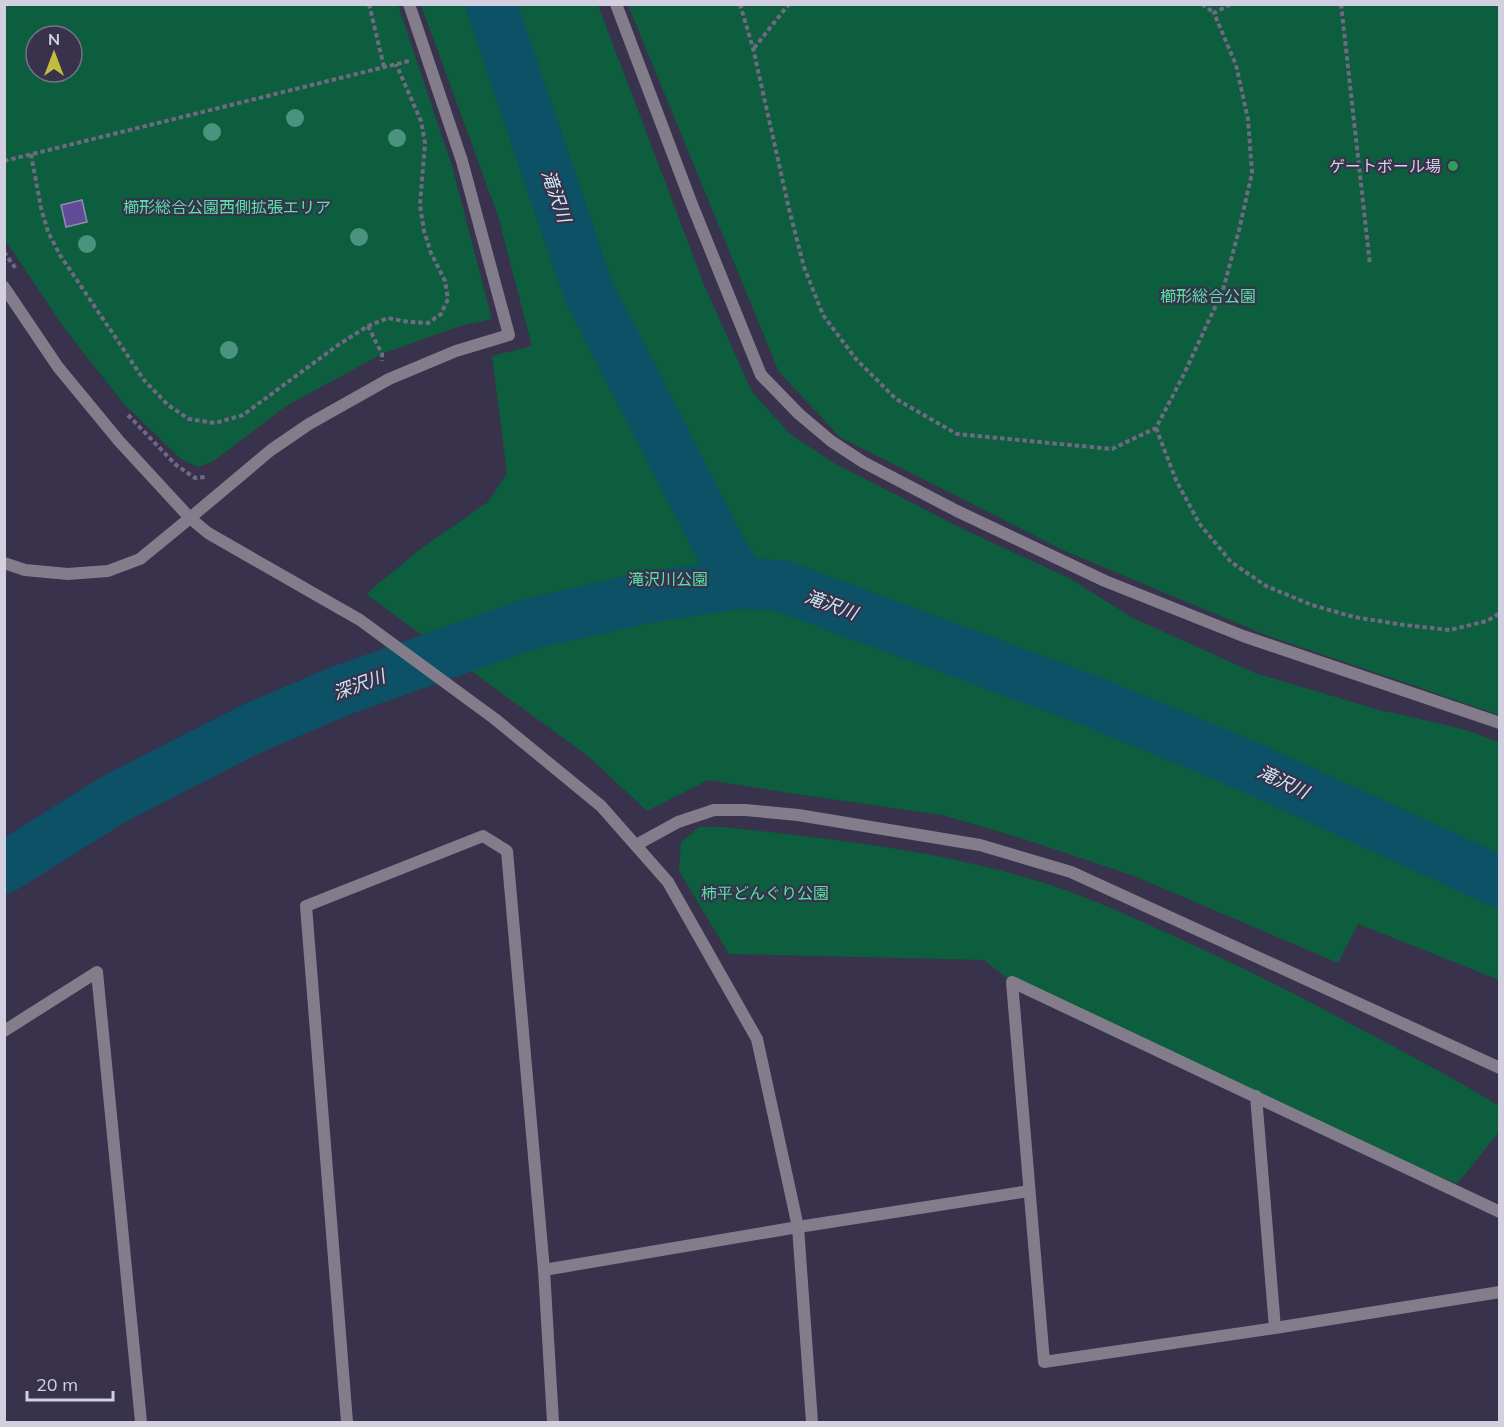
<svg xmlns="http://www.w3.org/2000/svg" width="1504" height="1427" font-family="Mulish,'Noto Sans JP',sans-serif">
<rect width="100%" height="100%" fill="#38324c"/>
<path fill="#0d5d3f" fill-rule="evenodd" d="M4,5H398L452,166L492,319L460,326L382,354L286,406L212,462L197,467L181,459L123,403L65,329L5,240ZM36,36H72V72H36Z
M421,5H598L705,287L752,392L790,434L834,463L965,530L1069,578L1133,618L1255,673L1376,709L1463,729L1499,742V980L1358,924L1338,963L1134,876L1027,840L942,815L796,794L708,780L647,811L589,757L366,594L419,550L488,502L507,473L492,356L532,346L498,216Z
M628,5H1499V715L1263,634L1065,551L840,437L779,372Z
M699,827H724C831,839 937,850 1041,882C1080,894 1121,912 1158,929C1223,958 1287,989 1349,1023C1400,1050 1451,1076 1499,1106V1132L1457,1184L1256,1096L1012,982L984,960L729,954L679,871L681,842Z"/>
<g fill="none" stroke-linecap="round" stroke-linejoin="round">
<path stroke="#0c5166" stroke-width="51" d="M491,4L588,290L725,557L744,583
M4,868L114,799L251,729L340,691L529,624L650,597L744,583L782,586L1086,699L1250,767L1500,882"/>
</g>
<path fill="#604b97" stroke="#938dad" stroke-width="1.5" d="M82,200L87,222L66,227L61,205Z"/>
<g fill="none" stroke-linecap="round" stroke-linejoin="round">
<path stroke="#6f6a81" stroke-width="4" stroke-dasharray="4.5 3" stroke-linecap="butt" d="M369,4L384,67
M740,4L753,48L789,209L804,267L823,315L856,359L896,399L957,434L1112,449L1156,428L1183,376L1223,290L1239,230L1252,173L1248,119L1236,65L1214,13L1231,4
M1202,4L1214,13
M1341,4L1370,265
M754,48L789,4
M31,154L41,208L48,232L60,255L144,380L168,405L189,419L215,423L243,415L338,345L368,326L388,318L409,322L428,323L441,314L448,299L445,281L431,253L424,231L420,205L425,143L421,121L396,64
M4,161L409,61
M4,252L16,269
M368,326L382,354V361
M128,415L176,465L195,478L206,477
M1156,428L1176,480L1199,523L1231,562L1266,586L1312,605L1354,617L1404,625L1450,630L1487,621L1500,613"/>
<path stroke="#837d8b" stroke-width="12" d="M616,4L691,202L761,375L799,414L831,441L863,462L957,511L1105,581L1243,636L1500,723
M190,518L271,450L309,424L389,379L456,351L509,335L462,161L409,4
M636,845L678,822L714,810H745L798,815L980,845L1071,872L1500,1068
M4,1031L97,972L141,1422
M1256,1096L1275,1328
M1500,1212L1012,982L1044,1362L1275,1328L1500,1292
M544,1270L798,1227L1029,1191
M347,1422L306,906L483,836L507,851L544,1270L553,1422"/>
<path stroke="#837d8b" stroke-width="12" d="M4,287L58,367L119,441L190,518L208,533L360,620L495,719L601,806L668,882L757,1039L798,1227L812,1422
M4,563L25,570L68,574L108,571L140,559L190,518"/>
</g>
<g fill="#4a937e">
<circle cx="295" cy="118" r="9"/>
<circle cx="212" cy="132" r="9"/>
<circle cx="397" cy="138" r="9"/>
<circle cx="359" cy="237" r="9"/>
<circle cx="87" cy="244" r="9"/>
<circle cx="229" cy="350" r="9"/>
</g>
<circle fill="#2e9e5b" stroke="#38324c" stroke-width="2" cx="1453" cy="166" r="6"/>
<g text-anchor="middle" stroke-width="4.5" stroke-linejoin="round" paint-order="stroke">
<g font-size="16" fill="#d2cfe0" stroke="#38324c" text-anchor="end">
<text x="1441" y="172">ゲートボール場</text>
</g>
<g font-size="16" fill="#58e3a6" stroke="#38324c">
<text x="227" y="213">櫛形総合公園西側拡張エリア</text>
<text x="1208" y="302">櫛形総合公園</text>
<text x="668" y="585">滝沢川公園</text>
<text x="765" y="899">柿平どんぐり公園</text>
</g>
<g font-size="18" font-style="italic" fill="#cee7f1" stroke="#38324c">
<text transform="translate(556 196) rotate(71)" y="6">滝沢川</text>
<text transform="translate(831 605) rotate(20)" y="6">滝沢川</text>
<text transform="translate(359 685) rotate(-20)" y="6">深沢川</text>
<text transform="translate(1283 782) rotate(25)" y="6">滝沢川</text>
</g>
</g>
<rect width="1504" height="1427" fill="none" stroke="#d2cfe0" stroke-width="12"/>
<g transform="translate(54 54)"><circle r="28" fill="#38324c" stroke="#767187" stroke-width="1.5"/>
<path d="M0-4.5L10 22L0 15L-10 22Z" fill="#c4bc3d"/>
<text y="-9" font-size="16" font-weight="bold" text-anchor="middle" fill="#d2cfe0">N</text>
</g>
<path d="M27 1391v9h86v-9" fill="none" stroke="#d2cfe0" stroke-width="3"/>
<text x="36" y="1391" font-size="18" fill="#d2cfe0" stroke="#38324c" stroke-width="4.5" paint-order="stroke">20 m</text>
</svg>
